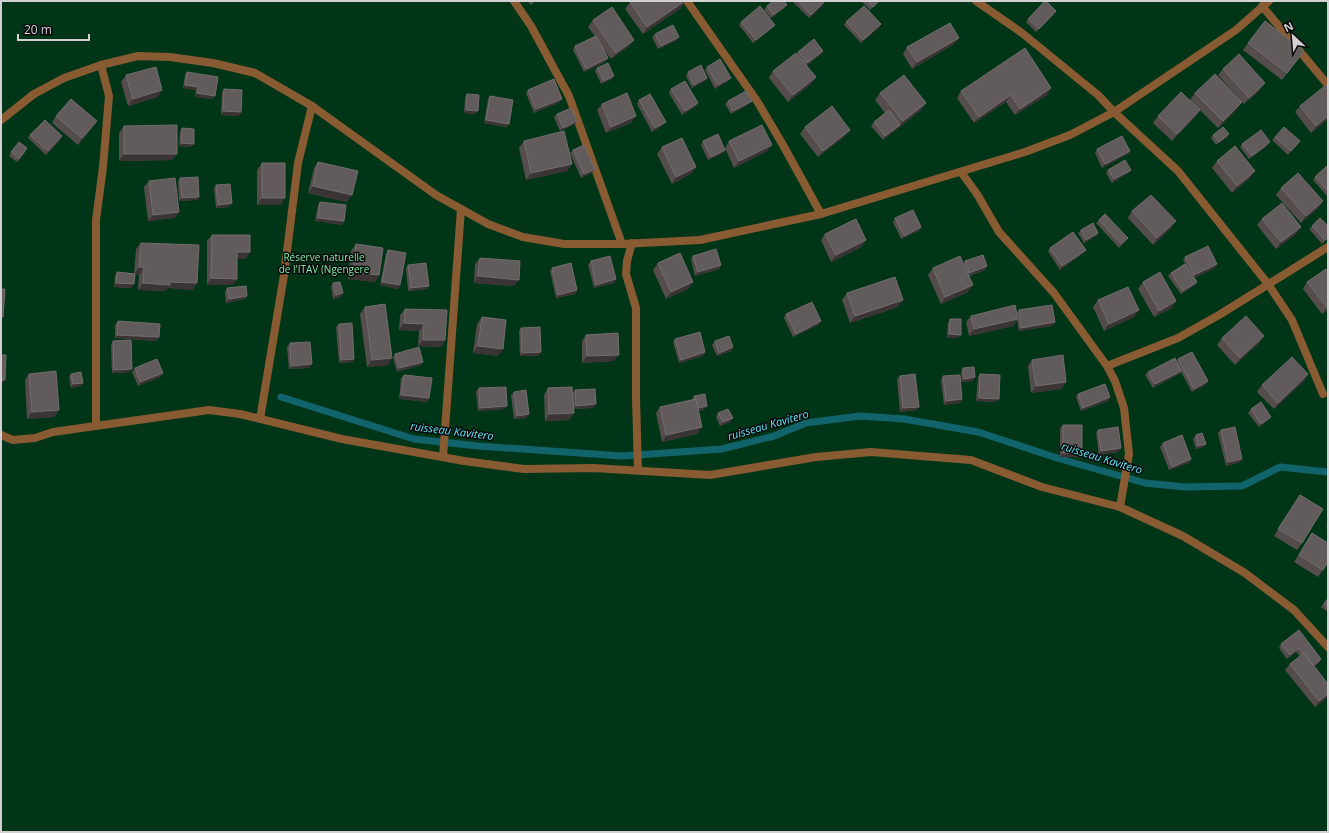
<svg xmlns="http://www.w3.org/2000/svg" width="1329" height="833" font-family="'Open Sans',sans-serif">
<rect width="100%" height="100%" fill="#221e22"/>
<path fill="#003518" d="M1,1H1328V832H1Z"/>
<g fill="none" stroke-linecap="round" stroke-linejoin="round">
<path stroke="#12646c" stroke-width="7" d="M281,397L414,439L478,446L622,456L722,449L774,436L806,423L860,416L904,419L978,432L1057,458L1145,483L1185,487L1242,486L1280,467L1328,472"/>
<path stroke="#895b33" stroke-width="8" d="M514,1L531,26L569,96L622,244
M687,1L757,101L783,145L821,214
M976,1L1022,33L1098,95L1114,112L1178,171L1268,284L1292,320L1323,394
M1262,6L1328,85
M961,172L977,194L999,232L1054,293L1107,366L1115,381L1124,408L1129,454L1120,507
M632,243L627,261L626,274L636,308V398L638,470
M1107,366L1178,338L1219,315L1328,247
M260,419L284,275L298,163L312,106
M96,426V220L103,167L109,96L101,65
M1,435L13,440L35,438L53,432L209,410L240,414L342,439L464,461L524,469L593,468L710,475L816,457L871,452L971,460L1042,487L1120,507L1183,536L1245,573L1294,610L1328,647
M443,457L461,209"/>
<path stroke="#895b33" stroke-width="8" d="M1,120L34,94L64,78L101,65L138,56L170,57L213,63L255,73L312,106L436,195L488,224L523,237L564,244H622L700,240L821,214L1025,152L1070,135L1114,112L1236,30L1269,1"/>
</g>
<path fill="#554d4c" d="M527,1H535L531,5Z
M792,1H823L824,2L822,6L809,18Z
M862,1H880L870,10L862,2Z
M630,2L681,8L643,34L625,9Z
M767,6L784,8L771,18L764,10Z
M1054,14L1036,32L1026,22L1028,19Z
M593,20L634,40L629,46L611,59L601,46L608,58L605,62L584,72L573,50L575,46L595,36L588,27Z
M741,22L775,25L772,28L753,43L739,25Z
M846,22L881,24L879,27L861,43L844,25Z
M655,34L677,40L658,49L652,37Z
M1248,43L1304,51L1282,80L1243,50Z
M954,44L912,69L903,54L907,47Z
M798,52L821,54L806,66L816,77L811,84L788,102L769,78L773,71L797,54Z
M707,67L728,81L715,89L705,70Z
M597,68L612,79L601,84L595,71Z
M1223,69L1260,90L1244,104L1218,75Z
M187,72L215,96L212,99L195,97L196,90L183,88L185,75Z
M688,72L707,78L705,81L692,88L686,76Z
M126,75L158,97L128,106L121,82Z
M224,89L241,112L238,116L221,115L222,92Z
M671,89L696,106L682,115L669,93Z
M528,90L560,102L534,113L526,93Z
M961,91L1047,95L1015,115L1006,102L974,123L957,98Z
M880,93L926,103L921,110L883,140L871,126L874,122L885,113L875,100Z
M1195,93L1237,109L1218,128L1190,100Z
M467,94L475,114L464,113L465,98Z
M490,96L509,124L506,127L484,123L488,99Z
M639,100L663,125L652,132L637,104Z
M728,101H752L749,104L731,114L725,104Z
M602,104L631,123L606,133L597,110Z
M1300,106L1328,119L1311,133L1295,112Z
M1200,110L1195,117L1172,141L1153,123L1158,116Z
M557,114L577,121L575,124L560,131L554,117Z
M56,116L92,128L78,145L52,123Z
M124,126L172,160L119,161V133Z
M805,127L850,130L845,136L818,157L800,134Z
M182,128L191,147L179,146L180,132Z
M1229,134L1227,137L1216,145L1211,138L1213,135Z
M30,135L62,136L60,140L46,155L28,138Z
M1275,137L1300,141L1288,155L1272,140Z
M524,141L567,171L526,180L519,148Z
M703,141L725,150L723,153L708,160L701,145Z
M729,141L767,151L734,168L725,148Z
M1242,144L1267,146L1249,159L1240,147Z
M662,147L692,173L672,184L657,154Z
M1097,149L1130,151L1128,154L1102,168L1095,153Z
M573,150L592,173L581,178L570,153Z
M11,152H25L17,162L9,156Z
M1217,161L1250,178L1232,193L1212,168Z
M318,162L347,202L308,193L314,168Z
M262,163L285,198L280,205H257V170Z
M1328,165V195L1327,196L1313,180L1315,177Z
M1108,170H1131L1128,173L1112,183L1106,173Z
M180,178L197,200L179,201L178,182Z
M149,181L179,212L174,218L148,221L144,187Z
M216,185L232,203L229,207L216,208L214,189Z
M1281,188L1323,201L1318,208L1301,223L1276,195Z
M320,202L344,221L342,225L315,221L318,205Z
M1132,211L1171,228L1153,245L1128,218Z
M895,218L921,227L919,231L901,239L893,222Z
M1262,219L1296,234L1276,249L1257,225Z
M1099,220L1125,242L1119,248L1096,223Z
M1312,226L1328,238L1322,244L1309,229Z
M1081,230L1098,233L1096,236L1084,243L1078,233Z
M825,234L866,240L861,247L831,262L821,240Z
M212,235L250,252L245,259H237V279L232,285H207V241Z
M141,243L197,283L192,290L168,288L165,291L138,290L139,275L135,274L131,288L114,287L115,276L117,272L134,274L136,249Z
M356,244L379,275L375,282L348,279L351,251Z
M1050,248L1086,250L1083,253L1060,270L1048,251Z
M388,250L398,289L380,285L386,254Z
M693,256L721,265L719,269L695,276L691,259Z
M1185,257L1215,268L1194,278L1197,282L1195,285L1181,294L1168,276L1171,273L1185,264L1183,260Z
M480,258L514,286L474,283L475,264Z
M591,261L616,279L614,283L594,288L588,265Z
M965,261L987,266L985,270L969,276L968,292L941,304L928,275L933,268L963,264Z
M658,263L693,282L688,289L666,299L653,270Z
M408,265L427,289L408,291L406,268Z
M552,268L577,290L575,294L556,298L550,271Z
M1143,282L1172,308L1154,317L1138,289Z
M1307,282L1328,310L1322,314L1303,289Z
M333,283L341,297L333,299L331,287Z
M227,288L247,296L245,299L226,303L225,292Z
M847,293L898,307L850,323L842,300Z
M1098,300L1134,317L1104,331L1093,307Z
M365,307L388,365L367,367L360,314Z
M405,309L445,340L441,347L418,346L419,331L399,330L400,315Z
M1019,310L1052,326L1019,331L1017,320L1013,326L969,336L966,322L971,316L1017,313Z
M786,314L821,321L818,325L793,337L784,318Z
M482,317L498,356L473,353L477,324Z
M950,319L958,338H947L948,323Z
M118,321L157,341L115,338V325Z
M339,324L354,359L352,362L339,363L336,327Z
M521,328L541,352L538,356H520L519,331Z
M586,335L614,361L582,363V341Z
M1264,336L1259,343L1235,365L1217,345L1222,338Z
M675,339L705,352L703,356L679,363L673,342Z
M113,341L130,372L112,373L111,345Z
M715,341L733,347L731,351L717,356L712,345Z
M290,343L309,368L289,369L287,347Z
M395,354L423,362L421,365L397,372L393,358Z
M1178,359L1208,381L1205,385L1192,392L1181,372L1179,374L1153,388L1145,375L1148,372L1177,362Z
M1032,360L1066,382L1061,389L1031,393L1028,366Z
M135,368L163,373L160,377L138,386L132,372Z
M963,368L973,381L962,382L961,372Z
M29,374L59,410L54,417L27,419L25,380Z
M71,374L83,383L80,386L71,388L69,377Z
M980,374L996,402L976,401L978,377Z
M1308,374L1304,381L1274,409L1257,392L1262,385Z
M404,375L429,398L427,402L399,399L401,378Z
M900,376L919,407L916,410L900,412L897,379Z
M943,376L962,399L960,403L944,405L941,380Z
M479,388L507,406L504,409L478,411L476,392Z
M548,388L573,393L575,390L593,408L574,409V413L569,420L545,421L544,395Z
M514,392L526,418L514,419L511,395Z
M1078,394L1110,397L1108,401L1081,411L1076,397Z
M694,396L704,410L698,411L697,434L662,442L656,413L660,407L692,400Z
M1251,409L1271,417L1268,420L1259,427L1248,413Z
M718,413L733,418L730,422L720,426L716,417Z
M1063,425L1079,457H1060V428Z
M1098,430L1118,452L1099,455L1096,433Z
M1221,430L1240,462L1226,466L1218,433Z
M1196,435L1206,444L1203,447L1196,449L1193,439Z
M1163,443L1191,459L1189,463L1169,470L1160,447Z
M1300,495L1302,543L1297,550L1274,536Z
M1328,522V527L1326,526Z
M1312,533L1323,570L1318,577L1294,562Z
M1328,598V612L1321,607Z
M1299,630L1321,659L1319,663L1314,667L1328,697L1315,707L1285,670L1290,664L1300,656L1296,652L1287,659L1279,648L1281,644Z"/>
<path fill="#3b3435" d="M685,1L681,8L643,34L647,27Z
M879,1H880L870,10Z
M824,2L822,6L809,18L811,15Z
M787,5L784,8L771,18L773,15Z
M881,24L879,27L861,43L863,40Z
M775,25L772,28L753,43L756,40Z
M679,37L677,40L658,49L661,46Z
M959,38L954,44L912,69L917,62Z
M634,40L629,46L611,59L616,53Z
M823,51L821,54L805,67L807,63Z
M608,58L605,62L584,72L586,69Z
M614,76L612,79L601,84L604,81Z
M816,77L811,84L788,102L793,95Z
M707,78L705,81L692,88L694,85Z
M731,78L728,81L715,89L718,85Z
M1265,83L1260,90L1244,104L1249,98Z
M185,85L198,87L196,90L183,88Z
M1051,88L1047,95L1015,115L1020,109Z
M162,90L158,97L128,106L133,99Z
M197,93L215,96L212,99L195,97Z
M1011,95L1006,102L974,123L979,117Z
M562,99L560,102L534,113L536,109Z
M752,101L749,104L731,114L733,111Z
M1242,102L1237,109L1218,128L1223,121Z
M698,103L696,106L682,115L685,111Z
M926,103L921,110L883,140L885,136L900,125L903,121Z
M466,110L478,111L475,114L464,113Z
M1200,110L1195,117L1172,141L1177,134Z
M223,111L241,112L238,116L221,115Z
M636,116L631,123L606,133L611,127Z
M1328,116V119L1311,133L1316,126Z
M486,120L509,124L506,127L484,123Z
M97,121L92,128L78,145L82,138Z
M577,121L575,124L560,131L563,128Z
M666,122L663,125L652,132L655,128Z
M850,130L845,136L818,157L823,151Z
M1229,134L1227,137L1216,145L1219,142Z
M62,136L60,140L46,155L48,151Z
M1270,142L1267,146L1249,159L1252,156Z
M181,143L194,144L191,147L179,146Z
M772,145L767,151L734,168L739,161Z
M725,150L723,153L708,160L711,157Z
M1130,151L1128,154L1102,168L1105,164Z
M124,154H177L172,160L119,161Z
M572,164L567,171L526,180L531,173Z
M696,167L692,173L672,184L676,177Z
M595,169L592,173L581,178L584,174Z
M1131,170L1128,173L1112,183L1114,179Z
M1255,171L1250,178L1232,193L1237,186Z
M313,186L352,195L347,202L308,193Z
M199,197L197,200L179,201L182,198Z
M262,198H285L280,205H257Z
M1323,201L1318,208L1301,223L1306,216Z
M232,203L229,207L216,208L218,205Z
M179,212L174,218L148,221L153,215Z
M318,218L344,221L342,225L315,221Z
M1176,221L1171,228L1153,245L1157,238Z
M921,227L919,231L901,239L904,236Z
M1301,227L1296,234L1276,249L1281,242Z
M1098,233L1096,236L1084,243L1086,240Z
M1128,238L1125,242L1119,248L1121,244Z
M866,240L861,247L831,262L836,255Z
M1086,250L1083,253L1060,270L1062,266Z
M237,252H250L245,259H232Z
M1217,264L1215,268L1192,279L1194,275Z
M721,265L719,269L695,276L698,272Z
M987,266L985,270L967,276L969,273Z
M139,267L144,268L139,275L134,274Z
M353,272L379,275L375,282L348,279Z
M478,276L519,280L514,286L474,283Z
M211,278L237,279L232,285H207Z
M616,279L614,283L594,288L596,285Z
M170,282L197,283L192,290L168,288L165,291L138,290L143,283Z
M382,282L400,285L398,289L380,285Z
M693,282L688,289L666,299L671,292Z
M1197,282L1195,285L1181,294L1183,291Z
M116,283L134,284L131,288L114,287Z
M973,285L968,292L941,304L945,297Z
M429,286L427,289L408,291L411,288Z
M577,290L575,294L556,298L558,295Z
M343,293L341,297L333,299L336,295Z
M247,296L245,299L226,303L229,299Z
M903,300L898,307L850,323L855,316Z
M1176,301L1172,308L1154,317L1159,311Z
M1328,307V310L1322,314L1327,308Z
M1139,310L1134,317L1104,331L1109,324Z
M1018,319L1013,326L969,336L974,329Z
M821,321L818,325L793,337L796,334Z
M1055,322L1052,326L1019,331L1021,328Z
M404,323L424,324L419,331L399,330Z
M949,334L961,335L958,338H947Z
M117,335L159,337L157,341L115,338Z
M1264,336L1259,343L1235,365L1240,358Z
M423,340H445L441,347L418,346Z
M478,346L503,349L498,356L473,353Z
M733,347L731,351L717,356L719,353Z
M541,352L538,356H520L522,353Z
M705,352L703,356L679,363L681,360Z
M619,355L614,361L582,363L587,356Z
M392,358L388,365L367,367L372,360Z
M354,359L352,362L339,363L341,360Z
M423,362L421,365L397,372L399,368Z
M312,364L309,368L289,369L291,366Z
M132,369L130,372L112,373L114,370Z
M1181,371L1179,374L1153,388L1155,384Z
M163,373L160,377L138,386L140,382Z
M1308,374L1304,381L1274,409L1278,403Z
M975,377L973,381L962,382L964,379Z
M1,380H5L1,386Z
M1208,381L1205,385L1192,392L1194,389Z
M1066,382L1061,389L1031,393L1036,386Z
M83,383L80,386L71,388L73,384Z
M401,395L429,398L427,402L399,399Z
M1110,397L1108,401L1081,411L1083,408Z
M979,398L999,399L996,402L976,401Z
M962,399L960,403L944,405L946,401Z
M596,404L593,408L574,409L576,406Z
M507,406L504,409L478,411L480,408Z
M707,406L704,410L694,411L696,408Z
M919,407L916,410L900,412L903,408Z
M59,410L54,417L27,419L32,412Z
M574,413L569,420L545,421L549,414Z
M529,414L526,418L514,419L517,416Z
M1271,417L1268,420L1259,427L1261,424Z
M733,418L730,422L720,426L723,422Z
M702,427L697,434L662,442L666,435Z
M1206,444L1203,447L1196,449L1198,446Z
M1121,448L1118,452L1099,455L1101,451Z
M1063,453H1082L1079,457H1060Z
M1191,459L1189,463L1169,470L1172,467Z
M1242,459L1240,462L1226,466L1228,462Z
M1299,648L1296,652L1287,659L1290,655Z
M1321,659L1319,663L1310,670L1313,666Z
M1328,694V697L1315,707L1319,701Z"/>
<path fill="#625b5b" stroke="#746d6e" d="M631,1H685L647,27L630,2Z
M773,1H784L787,5L773,15L767,6Z
M798,1H823L824,2L811,15Z
M867,1H879L873,7Z
M1045,1H1046L1056,11L1039,29L1028,19Z
M760,6L775,25L756,40L741,22Z
M864,6L881,24L863,40L846,22Z
M612,7L634,40L616,53L593,20Z
M1265,21L1304,51L1287,73L1248,43Z
M950,23L959,38L917,62L907,47Z
M673,25L679,37L661,46L655,34Z
M596,36L608,58L586,69L575,46Z
M814,39L823,51L807,63L798,52Z
M1025,48L1051,88L1020,109L1011,95L979,117L961,91Z
M796,53L816,77L793,95L773,71Z
M1239,54L1265,83L1249,98L1223,69Z
M720,59L731,78L718,85L707,67Z
M608,63L614,76L604,81L597,68Z
M701,65L707,78L694,85L688,72Z
M156,67L162,90L133,99L126,75Z
M187,72L218,77L215,96L197,93L198,87L185,85Z
M1215,74L1242,102L1223,121L1195,93Z
M904,75L926,103L903,121L880,93Z
M554,79L562,99L536,109L528,90Z
M685,81L698,103L685,111L671,89Z
M1326,85L1328,88V116L1316,126L1300,106Z
M224,89L242,90L241,112L223,111Z
M746,91L752,101L733,111L728,101Z
M1181,92L1200,110L1177,134L1158,116Z
M627,93L636,116L611,127L602,104Z
M467,94L479,95L478,111L466,110Z
M650,94L666,122L655,128L639,100Z
M490,96L513,100L509,124L486,120Z
M71,99L97,121L82,138L56,116Z
M832,106L850,130L823,151L805,127Z
M571,108L577,121L563,128L557,114Z
M889,110L900,125L885,136L874,122Z
M45,120L62,136L48,151L30,135Z
M177,125V154H124V126Z
M762,125L772,145L739,161L729,141Z
M1223,127L1229,134L1219,142L1213,135Z
M1284,127L1300,141L1291,151L1275,137Z
M182,128L194,129V144L181,143Z
M1261,130L1270,142L1252,156L1242,144Z
M564,131L572,164L531,173L524,141Z
M718,134L725,150L711,157L703,141Z
M1122,136L1130,151L1105,164L1097,149Z
M682,138L696,167L676,177L662,147Z
M19,142L27,148L19,159L11,152Z
M584,145L595,169L584,174L573,150Z
M1235,146L1255,171L1237,186L1217,161Z
M1125,160L1131,170L1114,179L1108,170Z
M318,162L358,171L352,195L313,186Z
M262,163H285V198H262Z
M1328,165V191L1315,177Z
M1298,173L1323,201L1306,216L1281,188Z
M198,177L199,197L182,198L180,178Z
M175,178L179,212L153,215L149,181Z
M230,184L232,203L218,205L216,185Z
M1151,195L1176,221L1157,238L1132,211Z
M320,202L346,205L344,221L318,218Z
M1282,203L1301,227L1281,242L1262,219Z
M913,210L921,227L904,236L895,218Z
M1105,214L1128,238L1121,244L1099,220Z
M1320,218L1328,226V237L1325,240L1312,226Z
M856,219L866,240L836,255L825,234Z
M1093,223L1098,233L1086,240L1081,230Z
M1073,232L1086,250L1062,266L1050,248Z
M212,235H250V252H237V279L211,278Z
M141,243L199,245L197,283L170,282V285L143,283L144,268L139,267Z
M356,244L383,248L379,275L353,272Z
M1208,246L1217,264L1194,275L1185,257Z
M716,249L721,265L698,272L693,256Z
M388,250L406,253L400,285L382,282Z
M680,253L693,282L671,292L658,263Z
M983,255L987,266L969,273L965,261Z
M610,256L616,279L596,285L591,261Z
M960,256L973,285L945,297L933,268Z
M480,258L520,261L519,280L478,276Z
M426,263L429,286L411,288L408,265Z
M571,263L577,290L558,295L552,268Z
M1185,264L1197,282L1183,291L1171,273Z
M1326,269L1328,272V307L1327,308L1307,282Z
M117,272L135,274L134,284L116,283Z
M1160,272L1176,301L1159,311L1143,282Z
M895,277L903,300L855,316L847,293Z
M340,282L343,293L336,295L333,283Z
M246,286L247,296L229,299L227,288Z
M1128,287L1139,310L1109,324L1098,300Z
M1,289H5L3,317H1Z
M812,302L821,321L796,334L786,314Z
M385,304L392,358L372,360L365,307Z
M1015,305L1018,319L974,329L971,316Z
M1052,305L1055,322L1021,328L1019,310Z
M405,309L447,310L445,340H423L424,324L404,323Z
M1246,316L1264,336L1240,358L1222,338Z
M482,317L506,320L503,349L478,346Z
M950,319H961V335L949,334Z
M118,321L160,324L159,337L117,335Z
M352,323L354,359L341,360L339,324Z
M540,327L541,352L522,353L521,328Z
M700,332L705,352L681,360L675,339Z
M618,333L619,355L587,356L586,335Z
M729,336L733,347L719,353L715,341Z
M131,340L132,369L114,370L113,341Z
M310,342L312,364L291,366L290,343Z
M419,347L423,362L399,368L395,354Z
M1192,352L1208,381L1194,389L1178,359Z
M1,355H6L5,380H1Z
M1063,355L1066,382L1036,386L1032,360Z
M1292,357L1308,374L1278,403L1262,385Z
M1175,358L1181,371L1155,384L1148,372Z
M157,359L163,373L140,382L135,368Z
M974,367L975,377L964,379L963,368Z
M56,371L59,410L32,412L29,374Z
M81,372L83,383L73,384L71,374Z
M915,374L919,407L903,408L900,376Z
M980,374L1000,375L999,399L979,398Z
M404,375L432,378L429,398L401,395Z
M960,375L962,399L946,401L943,376Z
M1105,384L1110,397L1083,408L1078,394Z
M506,387L507,406L480,408L479,388Z
M572,387L574,413L549,414L548,388Z
M595,389L596,404L576,406L575,390Z
M526,390L529,414L517,416L514,392Z
M705,394L707,406L698,408L696,399H695L694,396Z
M696,399L702,427L666,435L660,407Z
M1261,402L1271,417L1261,424L1251,409Z
M728,409L733,418L723,422L718,413Z
M1063,425H1082V453H1063Z
M1118,427L1121,448L1101,451L1098,430Z
M1235,427L1242,459L1228,462L1221,430Z
M1202,433L1206,444L1198,446L1196,435Z
M1182,435L1191,459L1172,467L1163,443Z
M1300,495L1323,509L1302,543L1278,529Z
M1312,533L1328,543V562L1323,570L1299,555Z
M1328,598V607L1324,604Z
M1299,630L1321,659L1313,666L1304,653L1303,654L1299,648L1290,655L1281,644Z
M1304,653L1328,684V694L1319,701L1290,664Z"/>
<g text-anchor="middle" stroke-width="3" stroke-linejoin="round" paint-order="stroke">
<g font-size="10" fill="#7af1a5" stroke="#0b090b">
<text x="324" y="261">Réserve naturelle<tspan x="324" dy="12">de l'ITAV (Ngengere</tspan></text>
</g>
<g font-size="11" font-style="italic" fill="#5ae9f7" stroke="#0b090b">
<text transform="translate(768 425) rotate(-16)" y="4">ruisseau Kavitero</text>
<text transform="translate(452 431) rotate(7)" y="4">ruisseau Kavitero</text>
<text transform="translate(1102 458) rotate(17)" y="4">ruisseau Kavitero</text>
</g>
</g>
<rect width="1329" height="833" fill="none" stroke="#d3d0d3" stroke-width="4"/>
<g transform="translate(1293 36) rotate(334)" stroke="#0b090b" stroke-width="3" paint-order="stroke">
<path d="M0-3L7 15L0 10L-7 15Z" fill="#d3d0d3"/>
<text y="-6" font-size="11" font-weight="bold" text-anchor="middle" fill="#d3d0d3">N</text>
</g>
<path d="M18 34v6h71v-6" fill="none" stroke="#d3d0d3" stroke-width="2"/>
<text x="24" y="34" font-size="12" fill="#d3d0d3" stroke="#0b090b" stroke-width="3" paint-order="stroke">20 m</text>
</svg>
